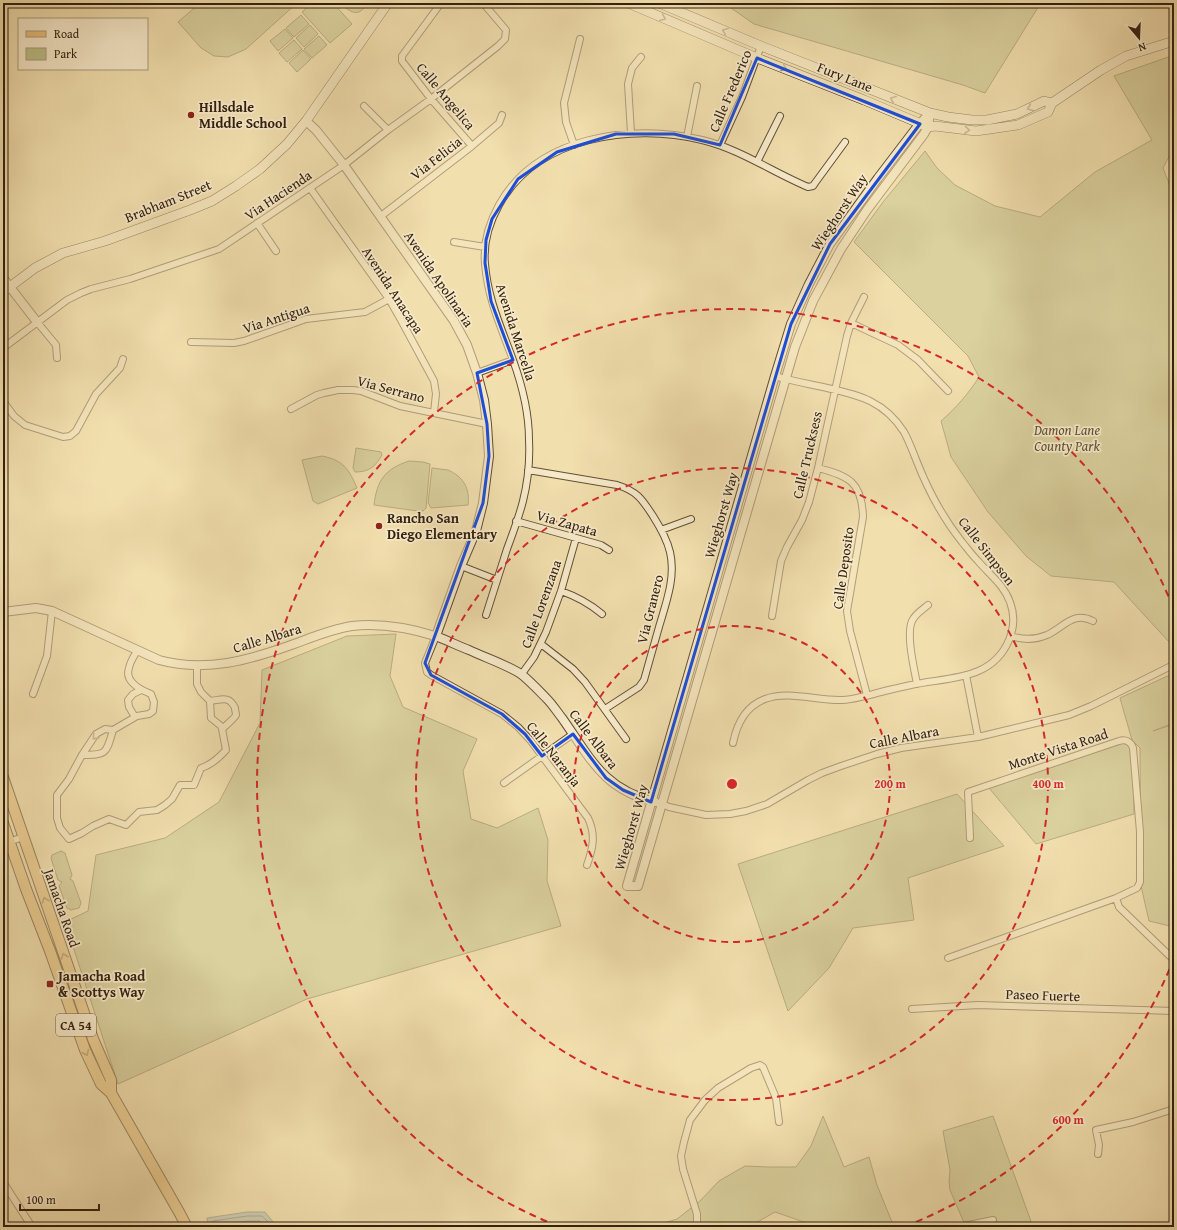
<svg xmlns="http://www.w3.org/2000/svg" width="1177" height="1230" font-family="'Gentium Book Plus',serif">
<rect width="100%" height="100%" fill="#f2dfae"/>
<filter id="stains"><feTurbulence type="fractalNoise" baseFrequency=".005" numOctaves="4"/><feColorMatrix values="0 0 0 0 .2 0 0 0 0 .09 0 0 0 0 .02 0 0 0 .5 -.17"/></filter>
<radialGradient id="worn" r=".72"><stop offset=".6" stop-color="#630" stop-opacity="0"/><stop offset="1" stop-color="#630" stop-opacity=".3"/></radialGradient>
<path fill="#bdc189" stroke="#78704c" d="M200,3H297L246,49L228,57L214,56L201,48L178,22Z
M312,3H333L352,24L330,43L302,12Z
M339,3H368C357,19 352,12 339,3Z
M724,3H1039L1037,9L985,93L963,85L754,24Z
M301,15L309,24L294,37L286,28Z
M310,25L318,34L304,47L296,38Z
M285,29L293,38L278,51L270,41Z
M319,36L327,45L312,58L304,49Z
M294,40L302,49L287,62L279,53Z
M303,50L311,59L297,72L289,63Z
M1174,55V147L1163,168L1174,196V649L1169,642L1114,582L1051,576L1026,556L988,512L951,457L941,421C956,408 969,393 979,377L968,356L854,242L883,202L925,151L937,168L955,185L995,206L1040,217L1095,172L1152,140L1114,76Z
M356,448L381,452L382,455C375,467 369,472 355,472L353,468Z
M322,456C343,460 349,469 357,488L318,504L313,501L302,460Z
M409,461L423,462L430,464L426,508L423,511H418L374,505C377,480 385,469 409,461Z
M432,468C437,469 443,469 448,470C464,477 470,489 468,505L431,508L428,503Z
M396,634L390,676L403,707L477,739L463,771L471,819L497,828L538,808L548,840L547,881L561,926L307,999L118,1084L65,922L88,911L96,855L165,838L219,802L260,723L262,670L347,636Z
M1174,673V723L1153,731L1174,724V927L1149,921L1141,886L1140,748L1132,740L1134,814L1036,844L989,788L1132,740L1120,698Z
M957,794L1004,846L908,878L914,920L853,928L829,968L788,1011L738,864Z
M61,851L65,853L72,875L70,879L73,881L81,903L79,908L71,910L67,908L59,886L62,882L58,880L51,858L52,855Z
M823,1116L844,1167L869,1157L877,1185L894,1227H818L775,1212L754,1224L753,1227H651L677,1219L700,1201L719,1181L745,1166L768,1167H796L811,1146Z
M993,1116L1033,1227H1003L993,1220L965,1225L950,1190L949,1181L950,1170L943,1131Z"/>
<path fill="#a2b9b7" stroke="#757c73" d="M247,1212H265L274,1223L273,1227H208L207,1218Z"/>
<g fill="none" stroke-linecap="round" stroke-linejoin="round">
<path stroke="#6a6c62" stroke-width="1" d="M212,1227V1223L213,1221L247,1216H262L269,1223V1227
M217,1227L219,1225L248,1221H260L264,1225V1227"/>
<defs>
<path id="minor" d="M441,3L402,56V61L431,99L472,146
M364,106L388,130
M631,133L628,84L632,68L641,57
M687,137L697,86
M574,145L566,122L564,103L580,39
M720,145L742,97L761,46
M757,162L780,116
M310,188L389,299L401,320L434,381L436,394L434,412
M381,216L472,146L499,123L502,115
M257,223L276,251
M454,242L485,247
M37,322L56,345L57,358
M851,323L898,345L918,360L948,391
M191,342L234,343L244,341L306,319L365,312L389,299
M3,348L67,300L81,293L91,289L130,279L219,249L344,165L388,130L431,99L498,46L505,39L506,30L483,3
M477,373L513,360
M3,401L14,416L25,425L63,437L70,436L76,431L96,394L120,368L123,359
M291,409L317,395L324,393L338,390H353L361,391L400,406L487,424
M818,468C849,476 862,482 863,517L847,611L850,631L867,695
M528,470L617,485C637,491 642,499 653,516C660,527 667,539 670,552C676,577 666,603 659,627C654,645 649,662 644,680L639,687L605,709
M516,521L601,545L609,550
M661,530L691,519
M461,566L497,580
M561,591C578,597 589,603 602,614
M486,615C493,593 500,571 507,549C513,533 519,517 523,501C528,481 530,460 529,440C529,413 522,385 513,360C501,327 488,300 485,264C483,243 489,223 499,205C537,136 632,123 702,140C740,149 772,172 808,187L813,186L815,183L845,142
M772,616L781,561L787,547L802,520L809,502L818,468L847,336L851,323L864,297
M436,636L425,663L427,672L431,675L502,714L518,727L531,741L588,818C596,835 593,848 587,865
M1011,636C1023,640 1035,640 1047,635C1064,627 1073,611 1093,621
M541,644L573,669L585,682L626,739
M137,651C134,656 130,662 129,668C124,682 141,690 151,694L154,702L153,711L149,714L137,716L113,730L105,729L96,734L82,755L69,779L57,795V818L60,828L69,839L82,833L93,826L109,819L126,825L139,812L157,810L165,805L172,799L180,785H194L201,768C211,765 218,759 226,750L222,729L221,726L211,718L210,701L201,692L197,684V666
M521,675L534,657L546,632L561,591L576,538
M966,675L978,737
M917,684C914,668 906,635 912,621C915,614 922,610 928,605
M33,694L47,656L52,611
M210,701C221,700 229,695 235,708C235,710 236,713 236,715C235,718 225,726 222,729
M135,717L129,707L128,700L133,694L141,690
M733,743C737,723 746,706 765,699C788,690 817,701 842,700C852,700 860,697 870,695C883,691 897,688 911,685C948,677 992,681 1009,640C1014,628 1015,615 1010,602C1004,585 989,574 978,561C972,555 967,548 962,542C943,518 928,490 917,462C913,452 909,441 904,432C885,402 860,395 827,388C809,384 792,381 775,376
M82,755C107,755 106,754 113,730
M504,783L573,734
M662,804L669,807L706,815L730,814L746,811L767,804L808,780L822,773L841,766L877,754L901,748L978,737L1069,715L1091,706L1173,665
M970,838L968,792L1119,741C1126,739 1131,742 1133,748L1140,832V882L1137,888L1116,898L1119,907L1174,960
M3,844L23,837
M948,958L1116,898
M912,1009L978,1005L1174,1011
M1098,1154L1099,1145L1096,1130L1133,1122L1174,1109
M3,1182L32,1227
M697,1227V1214L683,1169L681,1156L684,1142L690,1120L705,1100L718,1088L751,1068L760,1065L763,1067L776,1098L779,1122
M959,1227L993,1220"/>
<path id="tertiary" d="M930,113L928,127L924,134L867,210L841,249L813,301L795,347L638,886H627L775,376L791,324L809,284L830,244L878,178L917,127Z
M306,121L316,130L344,165L454,321L467,345L477,373L484,400L487,424L489,456L483,503L476,531L461,566L436,636
M3,278L37,322
M3,612L36,608L52,611L159,660C206,673 250,660 294,644C313,637 332,629 352,626C379,623 409,628 435,636C447,640 458,646 469,650C486,658 505,664 521,674C530,681 539,691 547,699C553,705 557,712 562,718C591,759 603,789 655,802"/>
<path id="secondary" d="M628,3L757,58L864,100L914,121L928,127L935,126L976,131L1018,125L1048,112L1052,103L1101,70L1126,56L1174,41
M659,3L761,46L930,113L948,117L972,120H987L1017,114L1044,101L1052,103
M3,292L35,268L63,253L105,241L190,210L212,201L236,186L260,169L287,144L306,121L388,3"/>
<path id="primary" d="M3,777L93,1039L111,1080V1093
M3,823L26,889L50,951L85,1050L101,1084L111,1093L179,1212L187,1227"/>
</defs>
<use href="#minor" stroke="#625036" stroke-width="8"/>
<use href="#tertiary" stroke="#625036" stroke-width="10"/>
<use href="#secondary" stroke="#32200e" stroke-width="10"/>
<use href="#primary" stroke="#32200e" stroke-width="12"/>
<use href="#minor" stroke="#f7eaca" stroke-width="6"/>
<use href="#tertiary" stroke="#f7eaca" stroke-width="8"/>
<use href="#secondary" stroke="#f7eaca" stroke-width="9"/>
<use href="#primary" stroke="#e9c077" stroke-width="10"/>
</g>
<defs><path id="oneway-chevron" d="M-2-3.5L2.5 0L-2 3.5" fill="none" stroke-width="1.6" stroke-linecap="round" stroke-linejoin="round"/></defs>
<g stroke="#9e8f75">
<use href="#oneway-chevron" transform="translate(663 18) rotate(23)"/>
<use href="#oneway-chevron" transform="translate(725 31) rotate(-157)"/>
<use href="#oneway-chevron" transform="translate(784 68) rotate(21)"/>
<use href="#oneway-chevron" transform="translate(893 99) rotate(-158)"/>
<use href="#oneway-chevron" transform="translate(1030 108) rotate(157)"/>
<use href="#oneway-chevron" transform="translate(967 130) rotate(6)"/>
<use href="#oneway-chevron" transform="translate(95 737) rotate(132)"/>
</g>
<g stroke="#8e7042">
<use href="#oneway-chevron" transform="translate(45 900) rotate(-109)"/>
<use href="#oneway-chevron" transform="translate(64 956) rotate(-109)"/>
<use href="#oneway-chevron" transform="translate(86 1053) rotate(67)"/>
</g>
<path d="M0 0H1177V1230H0ZM757,58L920,124L830,244L791,324L651,802L623,790L606,778L573,734L542,756L525,734L502,714L431,675L425,663L483,503L489,456L487,424L477,373L513,360L491,301L485,263L486,240L492,219L518,179L557,152L616,134H674L720,145Z" fill="#f2dfae" fill-opacity=".55" fill-rule="evenodd"/>
<path fill="none" stroke="#1d4ed8" stroke-width="3" stroke-linejoin="round" d="M757,58L920,124L830,244L791,324L651,802L623,790L606,778L573,734L542,756L525,734L502,714L431,675L425,663L483,503L489,456L487,424L477,373L513,360L491,301L485,263L486,240L492,219L518,179L557,152L616,134H674L720,145Z"/>
<g fill="none" stroke="#d62828" stroke-width="2" stroke-dasharray="7 5">
<circle cx="732" cy="784" r="158"/>
<circle cx="732" cy="784" r="316"/>
<path d="M1174 958A475 475 0 0 1 906 1226M558 1226A475 475 0 1 1 1174 610"/>
</g>
<g fill="#8f2418" stroke="#f7eaca" stroke-width="1.5">
<circle cx="191" cy="115" r="4"/>
<circle cx="379" cy="526" r="4"/>
<rect x="46" y="980" width="8" height="8" rx="2"/>
</g>
<g text-anchor="middle" stroke-width="3.5" stroke-linejoin="round" paint-order="stroke">
<rect fill="#f7eaca" stroke="#6d5d46" stroke-width="1" x="56" y="1014" width="40" height="22" rx="3"/>
<g font-size="13" font-weight="bold" fill="#32200e">
<text x="76" y="1030">CA 54</text>
</g>
<g font-size="14" fill="#32200e" stroke="#f7eaca">
<text transform="translate(845 77) rotate(22)" y="5">Fury Lane</text>
<text transform="translate(730 91) rotate(-67)" y="5">Calle Frederico</text>
<text transform="translate(446 96) rotate(50)" y="5">Calle Angelica</text>
<text transform="translate(436 158) rotate(-38)" y="5">Via Felicia</text>
<text transform="translate(278 195) rotate(-34)" y="5">Via Hacienda</text>
<text transform="translate(168 201) rotate(-22)" y="5">Brabham Street</text>
<text transform="translate(839 212) rotate(-56)" y="5">Wieghorst Way</text>
<text transform="translate(439 279) rotate(56)" y="5">Avenida Apolinaria</text>
<text transform="translate(393 290) rotate(57)" y="5">Avenida Anacapa</text>
<text transform="translate(276 318) rotate(-18)" y="5">Via Antigua</text>
<text transform="translate(516 332) rotate(72)" y="5">Avenida Marcella</text>
<text transform="translate(391 389) rotate(15)" y="5">Via Serrano</text>
<text transform="translate(807 455) rotate(-77)" y="5">Calle Trucksess</text>
<text transform="translate(721 515) rotate(-74)" y="5">Wieghorst Way</text>
<text transform="translate(567 523) rotate(16)" y="5">Via Zapata</text>
<text transform="translate(987 551) rotate(52)" y="5">Calle Simpson</text>
<text transform="translate(843 568) rotate(-82)" y="5">Calle Deposito</text>
<text transform="translate(541 604) rotate(-70)" y="5">Calle Lorenzana</text>
<text transform="translate(650 609) rotate(-76)" y="5">Via Granero</text>
<text transform="translate(267 638) rotate(-17)" y="5">Calle Albara</text>
<text transform="translate(904 737) rotate(-11)" y="5">Calle Albara</text>
<text transform="translate(594 739) rotate(53)" y="5">Calle Albara</text>
<text transform="translate(1058 749) rotate(-18)" y="5">Monte Vista Road</text>
<text transform="translate(554 754) rotate(52)" y="5">Calle Naranja</text>
<text transform="translate(631 827) rotate(-74)" y="5">Wieghorst Way</text>
<text transform="translate(62 908) rotate(71)" y="5">Jamacha Road</text>
<text transform="translate(1043 995) rotate(2)" y="5">Paseo Fuerte</text>
</g>
<g font-size="14" font-weight="bold" fill="#32200e" stroke="#f7eaca" text-anchor="start">
<text x="199" y="112">Hillsdale<tspan x="199" dy="16">Middle School</tspan></text>
<text x="387" y="523">Rancho San<tspan x="387" dy="16">Diego Elementary</tspan></text>
<text x="58" y="981">Jamacha Road<tspan x="58" dy="16">&amp; Scottys Way</tspan></text>
</g>
<g font-size="14" font-style="italic" fill="#5c5033" stroke="#f7eaca">
<text x="1067" y="435">Damon Lane<tspan x="1067" dy="16">County Park</tspan></text>
</g>
</g>
<circle cx="732" cy="784" r="6" fill="#d62828" stroke="#f7eaca" stroke-width="2"/>
<g font-size="12" text-anchor="middle" font-weight="bold" fill="#d62828" stroke="#f7eaca" stroke-width="3.5" stroke-linejoin="round" paint-order="stroke">
<text x="890" y="788">200 m</text>
<text x="1048" y="788">400 m</text>
<text x="1068" y="1124">600 m</text>
</g>
<rect width="1177" height="1230" fill="none" stroke="#f2dfae" stroke-width="16"/>
<rect x="4" y="4" width="1169" height="1222" fill="none" stroke="#32200e" stroke-width="2"/>
<rect x="8" y="8" width="1161" height="1214" fill="none" stroke="#32200e"/>
<rect x="18" y="18" width="130" height="52" fill="#f7eaca" stroke="#a8997f"/>
<rect x="26" y="31" width="20" height="6" fill="#e9c077" stroke="#a8997f"/>
<text x="54" y="38" font-size="12" fill="#32200e">Road</text>
<rect x="26" y="48" width="20" height="12" fill="#bdc189" stroke="#a8997f"/>
<text x="54" y="58" font-size="12" fill="#32200e">Park</text>
<g transform="translate(1139 38) rotate(161)" stroke="#f7eaca" stroke-width="3" paint-order="stroke">
<path d="M0-3L7 15L0 10L-7 15Z" fill="#32200e"/>
<text y="-6" font-size="11" font-weight="bold" text-anchor="middle" fill="#32200e">N</text>
</g>
<path d="M20 1204v6h79v-6" fill="none" stroke="#32200e" stroke-width="2"/>
<text x="26" y="1204" font-size="12" fill="#32200e" stroke="#f7eaca" stroke-width="3" paint-order="stroke">100 m</text>
<rect width="100%" height="100%" filter="url(#stains)"/>
<rect width="100%" height="100%" fill="url(#worn)"/>
</svg>
